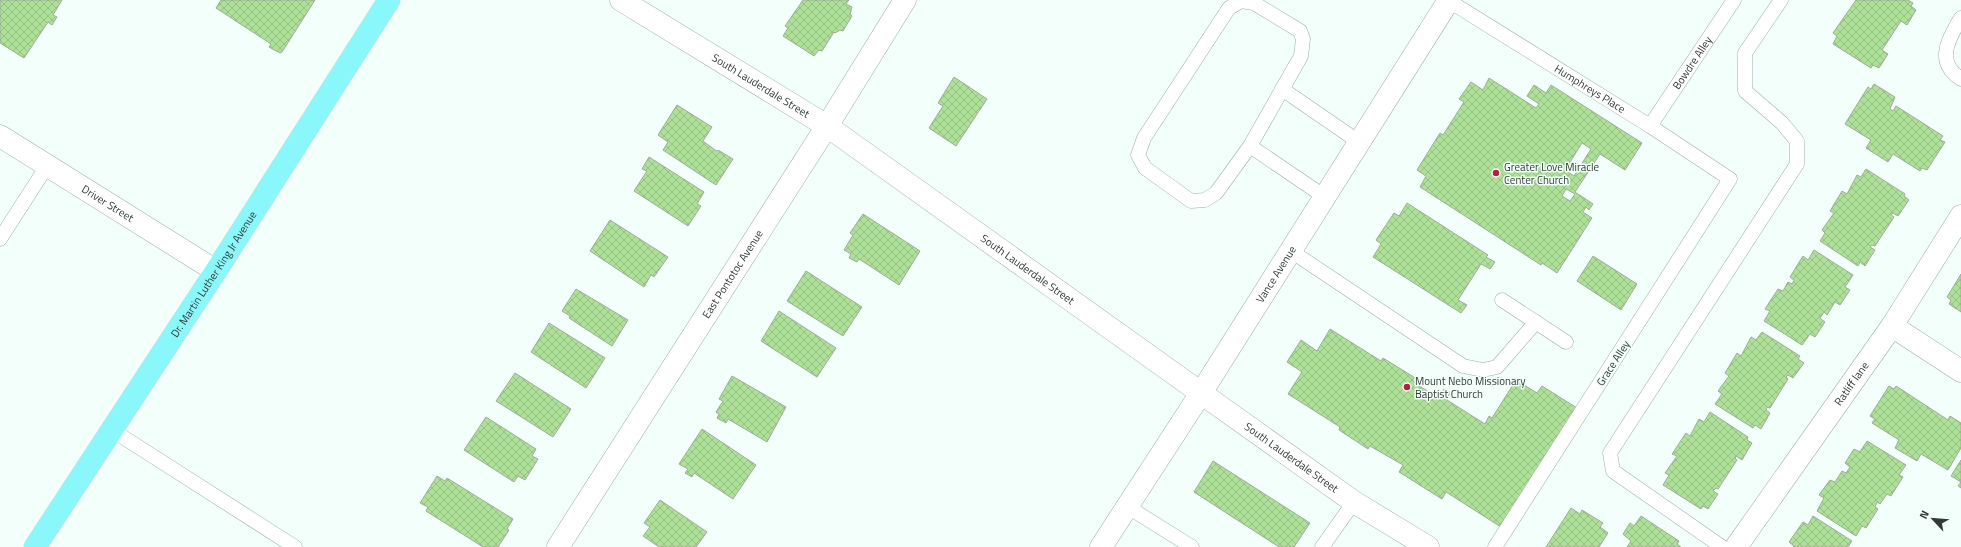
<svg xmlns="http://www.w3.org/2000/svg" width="1961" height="547" font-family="'Titillium Web',sans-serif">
<defs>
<pattern id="building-cross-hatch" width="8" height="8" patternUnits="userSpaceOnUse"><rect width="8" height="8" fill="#ade198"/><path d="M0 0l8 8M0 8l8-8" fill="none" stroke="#95c284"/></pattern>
</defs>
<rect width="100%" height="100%" fill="#f3fffa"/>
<path fill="url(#building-cross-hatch)" stroke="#a0aa9c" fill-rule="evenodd" d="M0,0H62L53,15L57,17L52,25L48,22L24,58L0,43Z
M221,0H315L282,52L280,53L269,47L271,44L216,8Z
M803,0H849L846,4L852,7L850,14L852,16L843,31L840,30L835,33L834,32L822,51L819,50L814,56L783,36L788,28L785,26Z
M1856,0H1908L1913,3L1911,6L1916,10L1907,25L1901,21L1899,24L1882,50L1888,54L1879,68L1873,65L1871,68L1833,44L1837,36L1833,33Z
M954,77L987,99L956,146L929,128L943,106L938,103Z
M1489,78L1536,108L1539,104L1527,96L1534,85L1546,93L1551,85L1642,143L1625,170L1600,154L1575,192L1593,204L1589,210L1586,207L1583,212L1592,218L1557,273L1542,263L1541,265L1420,187L1426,176L1417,170L1440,133L1443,135L1464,102L1459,99L1471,82L1483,90ZM1582,143L1591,149L1574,176L1565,170ZM1566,189L1575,194L1570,201L1562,196Z
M1874,84L1895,97L1890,109L1893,111L1896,106L1943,136L1940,140L1945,142L1927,170L1922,168L1920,171L1893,154L1888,162L1866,148L1871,140L1845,124L1868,87L1871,89Z
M677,105L712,127L703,141L715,150L717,151L718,150L733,159L716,185L663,150L668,142L658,135Z
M649,157L704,192L697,204L701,206L688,226L634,191L647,171L642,169Z
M1866,169L1905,194L1904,196L1909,200L1898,216L1893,213L1891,215L1894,217L1875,246L1872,245L1870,247L1875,250L1865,266L1860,262L1858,266L1820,241L1825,233L1822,230L1834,213L1830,211L1842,191L1847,194L1857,175L1861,177Z
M1407,203L1488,255L1486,257L1495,262L1490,269L1481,264L1458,300L1467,305L1461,313L1373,257L1381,244L1376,240L1394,213L1399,216Z
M863,214L920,251L899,285L859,259L857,262L849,258L851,254L844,250L853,235L850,233Z
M610,220L668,257L654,277L651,275L644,287L590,251Z
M1814,250L1853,275L1845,287L1850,290L1840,305L1835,302L1827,315L1824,312L1820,318L1825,322L1815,337L1810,334L1802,345L1764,321L1770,311L1765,309L1778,289L1783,291L1788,282L1792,284L1794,280L1790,277L1803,256L1808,260Z
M1593,256L1637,284L1621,310L1577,281Z
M806,271L862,307L843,336L787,301Z
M1961,274V312L1949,304L1951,300L1947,297Z
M576,289L628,320L612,346L569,318L570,316L562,311Z
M779,311L836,348L817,377L761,341Z
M549,323L605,358L586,388L531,352Z
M1330,329L1381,361L1383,358L1417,379L1414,383L1436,396L1438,393L1440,394L1444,389L1450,392L1447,400L1485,424L1489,416L1492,418L1516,380L1537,393L1542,386L1577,408L1501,527L1446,492L1442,499L1399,472L1403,465L1370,446L1368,449L1339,430L1340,427L1288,394L1302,372L1287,362L1301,340L1317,351Z
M1762,332L1800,356L1798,359L1804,363L1793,378L1788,375L1786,377L1788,379L1770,408L1767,407L1766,410L1770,413L1761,429L1755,425L1753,428L1715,404L1722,394L1718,391L1729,376L1725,373L1737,353L1741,356L1751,337L1756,340Z
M515,373L571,409L553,437L496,401Z
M732,376L786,407L767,442L728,419L726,423L717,418L719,414L716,412L723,401L719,399Z
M1889,386L1894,389L1896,386L1948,420L1950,416L1961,423V448L1948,470L1921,454L1917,461L1895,448L1899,440L1872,423L1875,419L1870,416Z
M1710,412L1748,437L1747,440L1752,443L1742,460L1736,456L1735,459L1737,460L1718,489L1716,488L1713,491L1718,494L1708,509L1703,506L1701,509L1663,485L1669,475L1665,473L1677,456L1672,454L1686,433L1690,436L1699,419L1704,422Z
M486,417L536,449L532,456L538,459L525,480L518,476L514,482L464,450Z
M702,429L756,465L733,499L694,473L692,477L685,473L688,469L679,464Z
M1867,441L1906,465L1899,475L1903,477L1891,496L1887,494L1880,504L1877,502L1875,507L1878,509L1866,528L1862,526L1856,536L1817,511L1824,498L1819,495L1830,480L1835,482L1842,471L1846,473L1850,467L1845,463L1854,449L1860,452Z
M1961,460V488L1958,486L1961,482L1951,476Z
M1213,461L1310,523L1294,547H1279L1194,492Z
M437,476L445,481L447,478L513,519L507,529L509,530L498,547H483L426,511L428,507L420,503Z
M660,500L707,532L696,547H659L643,536L650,527L644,523Z
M1571,508L1580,514L1582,510L1603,523L1600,527L1608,533L1599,547H1546Z
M1641,516L1679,541L1677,544L1681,547H1627L1631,541L1623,534L1630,523L1634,526Z
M1813,516L1852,541L1848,547H1793L1794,546L1789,542L1803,522L1808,525Z"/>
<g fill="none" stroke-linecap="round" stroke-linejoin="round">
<defs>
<g id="lane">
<path id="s1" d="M1449,1L1650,126L1730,179L1495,547"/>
<path d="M1961,18C1948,39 1935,62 1961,79"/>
<path d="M1282,89L1359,142"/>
<path id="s2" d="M1650,126L1734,0"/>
<path d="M1250,146L1301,56L1303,39L1300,31L1254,3L1241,1L1229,8L1144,138L1138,155L1145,168L1191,201L1205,200L1216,193L1250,146L1325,197"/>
<path d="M0,239L47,166"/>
<path d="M1291,251L1463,366L1483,370L1497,367L1536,322"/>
<path d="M1502,300L1566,342"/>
<path d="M112,430L295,547"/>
<path d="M1128,507L1192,547"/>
<path d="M1322,547L1354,502"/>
<path d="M1722,547L1613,471L1610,453L1797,164V141L1782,123L1745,91V53L1781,0"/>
</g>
<g id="street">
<path id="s3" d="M621,0L827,126L1201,393"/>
<path id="s4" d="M0,136L216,271"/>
<path d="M1892,326L1961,371"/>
<path id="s5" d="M558,547L827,126L905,0"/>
<path id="s6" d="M1736,547L1892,326L1961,216"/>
</g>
<g id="secondary">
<path id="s7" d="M1201,393L1354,502L1428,547"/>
<path id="s8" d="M1101,547L1201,393L1449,0"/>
</g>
<g id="primary">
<path id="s9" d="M35,547L216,271L389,0"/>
</g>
</defs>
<use href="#lane" stroke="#9cada6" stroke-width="15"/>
<use href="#street" stroke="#9cada6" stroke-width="23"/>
<use href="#secondary" stroke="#9cada6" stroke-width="23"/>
<use href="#primary" stroke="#dadbdb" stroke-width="23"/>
<use href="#lane" stroke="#fff" stroke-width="14"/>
<use href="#street" stroke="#fff" stroke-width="22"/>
<use href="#secondary" stroke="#fff" stroke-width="22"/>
<use href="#primary" stroke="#8af7fb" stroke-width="22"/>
</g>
<g fill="#b22045" stroke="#f3fffa" stroke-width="1.5">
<circle cx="1496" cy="173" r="4"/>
<circle cx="1407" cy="387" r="4"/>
</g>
<g text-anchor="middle" stroke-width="3" stroke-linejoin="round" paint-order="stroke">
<g font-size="11" fill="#323936" stroke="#f3fffa">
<text dy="4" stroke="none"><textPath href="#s2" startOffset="76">Bowdre Alley</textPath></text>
<text dy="4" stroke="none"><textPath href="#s3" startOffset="164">South Lauderdale Street</textPath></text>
<text dy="4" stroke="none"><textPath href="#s1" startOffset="166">Humphreys Place</textPath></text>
<text dy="4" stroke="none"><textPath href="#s4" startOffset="127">Driver Street</textPath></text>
<text dy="4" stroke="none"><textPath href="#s3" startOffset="488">South Lauderdale Street</textPath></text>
<text dy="4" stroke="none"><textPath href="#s9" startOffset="326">Dr. Martin Luther King Jr Avenue</textPath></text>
<text dy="4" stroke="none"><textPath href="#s5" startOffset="324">East Pontotoc Avenue</textPath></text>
<text dy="4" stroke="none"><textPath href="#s8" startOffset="324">Vance Avenue</textPath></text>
<text transform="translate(1613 363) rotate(-57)" y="4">Grace Alley</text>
<text dy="4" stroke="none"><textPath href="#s6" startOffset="200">Ratliff lane</textPath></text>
<text dy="4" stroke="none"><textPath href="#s7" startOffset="111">South Lauderdale Street</textPath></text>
</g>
<g font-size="11" fill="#323936" stroke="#f3fffa" text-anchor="start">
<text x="1504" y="171">Greater Love Miracle<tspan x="1504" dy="13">Center Church</tspan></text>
<text x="1415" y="385">Mount Nebo Missionary<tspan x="1415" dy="13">Baptist Church</tspan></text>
</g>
</g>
<g transform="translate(1933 519) rotate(296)" stroke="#f3fffa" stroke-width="3" paint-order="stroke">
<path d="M0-3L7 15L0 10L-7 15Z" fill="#323936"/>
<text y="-6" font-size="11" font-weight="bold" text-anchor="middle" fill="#323936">N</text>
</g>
</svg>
